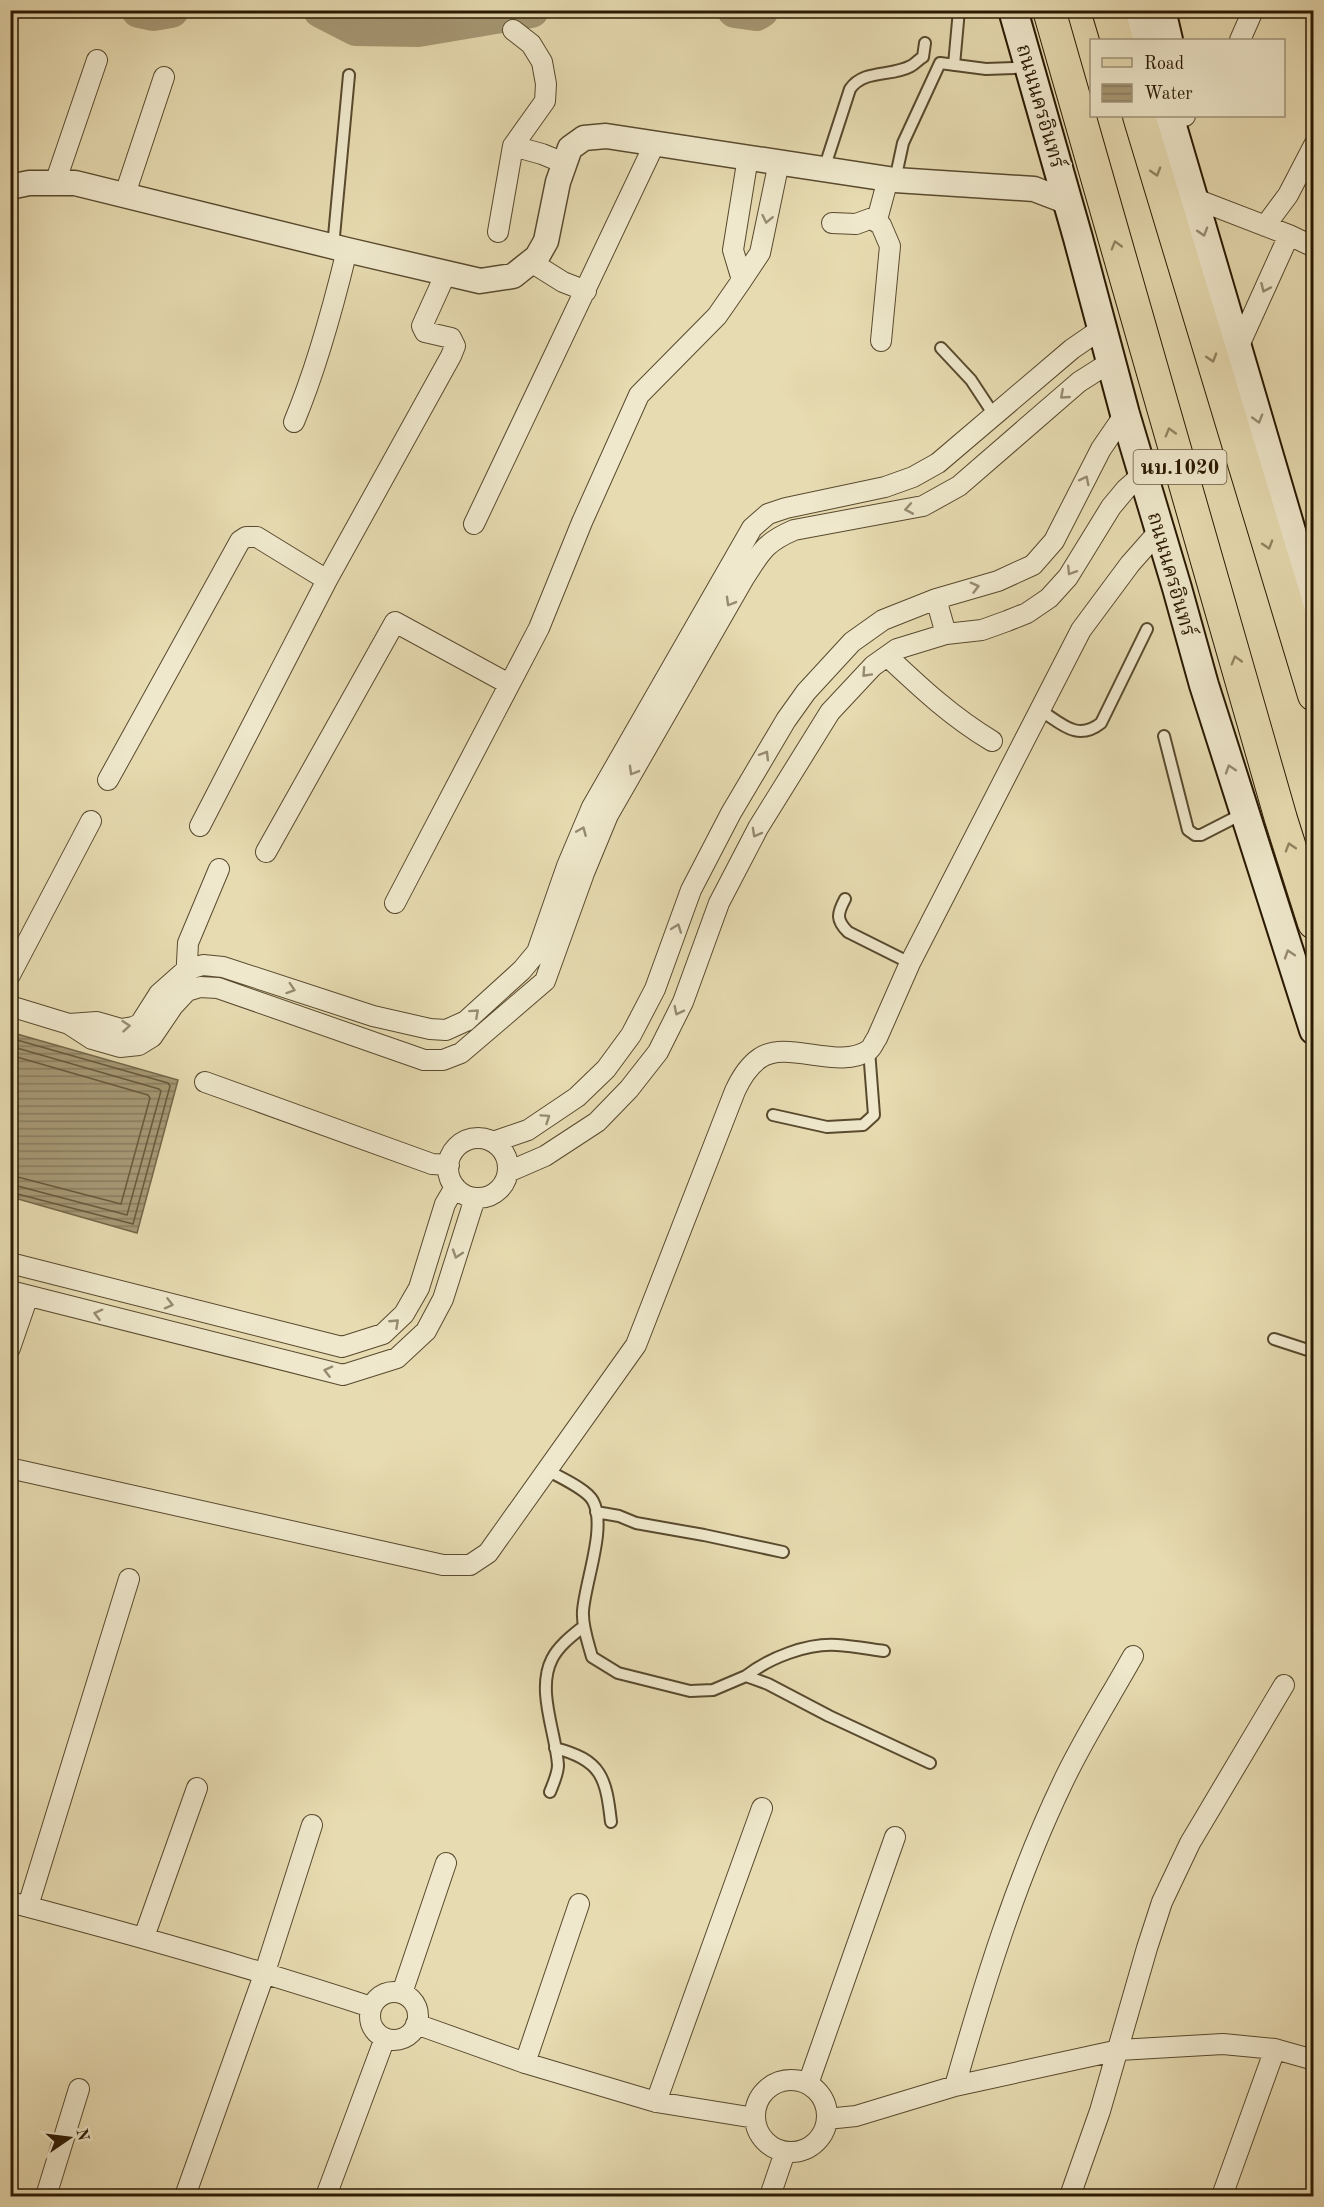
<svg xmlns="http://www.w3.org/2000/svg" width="1324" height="2207" font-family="'Old Standard TT','Noto Serif Thai',serif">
<defs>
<pattern id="water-rules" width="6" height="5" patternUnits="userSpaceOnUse" patternTransform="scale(1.5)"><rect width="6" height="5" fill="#a79976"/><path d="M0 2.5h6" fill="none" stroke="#887c5f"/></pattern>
</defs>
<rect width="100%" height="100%" fill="#e7dbb1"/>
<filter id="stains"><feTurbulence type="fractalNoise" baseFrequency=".00333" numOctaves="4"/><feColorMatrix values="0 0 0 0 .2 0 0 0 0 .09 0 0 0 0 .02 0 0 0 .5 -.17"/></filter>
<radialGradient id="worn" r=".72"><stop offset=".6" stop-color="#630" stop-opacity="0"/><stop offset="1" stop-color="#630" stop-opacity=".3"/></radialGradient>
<path fill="url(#water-rules)" stroke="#756648" stroke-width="1.5" d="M10,1032L178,1080L137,1233L11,1197Z"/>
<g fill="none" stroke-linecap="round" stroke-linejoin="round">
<path stroke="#68593c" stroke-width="1.5" d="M10,1038L168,1083L170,1086L133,1224L10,1192
M10,1046L159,1089L161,1091L127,1215L10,1184
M10,1055L148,1095L150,1098L121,1204L10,1175"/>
<path stroke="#a79976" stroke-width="36" d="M139,10L153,13L171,10
M321,10L356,28L418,29L531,10
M735,10L756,13L761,10"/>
<defs>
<path id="service" d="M954,65L959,10
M824,169L850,89C864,69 891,77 911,66C915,64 919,59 923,57L925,43
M895,180L903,143L940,63L986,69L1014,68
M333,247L349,75
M941,348L971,380L994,415
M1040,710C1061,723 1077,742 1101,723L1147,629
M1164,736L1188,830L1195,835H1201L1244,813
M845,899C837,914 836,920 848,932L910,963
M773,1115L827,1127L863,1125L874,1115L869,1050
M1274,1339L1314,1352
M547,1470C559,1477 587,1489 593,1501C607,1527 585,1582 583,1611C582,1626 588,1642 592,1657L618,1673L690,1691L713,1690L746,1676L768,1684L829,1716L930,1763
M596,1512L619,1516L636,1523L704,1535L783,1552
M746,1676C769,1658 807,1643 837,1645C853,1646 869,1649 884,1651
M555,1748C602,1760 606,1778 611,1822
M550,1792C553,1784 558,1774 558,1765C556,1733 536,1690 552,1659C559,1645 573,1635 584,1626"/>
<path id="minor" d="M1240,40L1251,15L1250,10
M1184,116H1185
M513,146L545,101L546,84L542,62L531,44L513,30
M748,157L733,250L742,280L760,253L779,162
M55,183L97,60
M125,194L164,77
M1193,198L1289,235L1314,247
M872,219L881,225L890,246L881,341
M832,223L856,224L878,216L888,179
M1265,226L1288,195L1314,145
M498,232L513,146L542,154L564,163
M531,262L563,282L586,291
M1237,350L1289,235
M294,422C317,367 333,308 347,250
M474,524L655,143
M936,599L946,634
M887,656C921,688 952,717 992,741
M108,780L240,541L246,537H257L327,580
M200,826L327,580L451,356L455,346L451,338L425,332L422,326L446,273
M266,852L395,622L509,684
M395,903L539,628L582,522L639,395L717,316L742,280
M10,975L91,821
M186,982L188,943L219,869
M10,1006L69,1024L92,1039L120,1047L139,1045L152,1037L173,1006L187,991L200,987L218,988L424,1060H443L461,1053L545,981L584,873L608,815L744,578C761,552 764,543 794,530L923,506L959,486L1079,382L1112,361
M69,1024L97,1022L121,1029L133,1027L140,1024L159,994L186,970L203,965L223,967L373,1016L430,1029L446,1030L466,1021L522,970L537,952L567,866L592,807L752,528L768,514L786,508L885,487L913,477L938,463L1072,349L1101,329
M205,1082L432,1164L449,1165
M448 1168a30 30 0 1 1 60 0a30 30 0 1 1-60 0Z
M493,1142L528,1130L577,1097L606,1069L631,1035L655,989L691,890L731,813L786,720L806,692L852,642L883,620L936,599L998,581L1033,565L1054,541L1101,449L1125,414
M508,1172L545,1156L597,1122L629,1089L658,1052L683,1002L719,903L758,828L830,712L873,666L897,649L946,634L982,630L1007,621L1027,613L1049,598L1068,577L1111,507L1126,489L1143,474
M10,1263L342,1347L383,1334L404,1314L419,1288L445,1204L455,1187
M10,1291L343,1375L397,1358L426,1331L443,1299L475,1198
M10,1348L28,1296
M10,1472L18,1470L443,1565H470L488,1553L636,1345L735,1091C741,1078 748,1066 760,1058C787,1039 839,1071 869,1050C872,1048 874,1042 877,1038L910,963L1081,630L1130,564L1160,530
M10,1902C132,1934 252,1968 371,2007
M28,1906L129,1579
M144,1937L197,1788
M370 2016a24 24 0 1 1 48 0a24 24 0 1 1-48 0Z
M402,1993L446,1863
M416,2024L525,2063L656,2102L755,2118
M525,2063L579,1904
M755 2116a36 36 0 1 1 72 0a36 36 0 1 1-72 0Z
M808,2084L895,1837
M955,2086C984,1984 1016,1880 1062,1784C1082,1741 1109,1699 1133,1656
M656,2102L762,1808
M827,2119L856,2116L955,2086L1119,2050L1223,2044L1275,2049L1314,2060
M46,2196L79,2089
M185,2196L265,1972L312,1825
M326,2196L385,2038
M770,2196L785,2152
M1070,2196L1100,2111L1147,1948L1162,1902L1190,1843L1284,1685
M1222,2196L1275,2049"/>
<path id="tertiary" d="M10,187L29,183H75L347,250L480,281L513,276L537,257L546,241L558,182L570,148L584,138L606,136L895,180L1034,189L1068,202"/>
<path id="secondary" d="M1013,10L1078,238L1125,414L1177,588L1204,685L1314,1030
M1139,10L1147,40
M1161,10L1168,40
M1169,116L1314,609"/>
<path id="primary" d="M1049,10L1281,819L1314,923
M1108,10L1117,40
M1139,116L1314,695"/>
</defs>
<use href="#service" stroke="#594a2e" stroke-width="14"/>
<use href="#minor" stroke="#594a2e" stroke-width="22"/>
<use href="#tertiary" stroke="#594a2e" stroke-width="27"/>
<use href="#secondary" stroke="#2a1902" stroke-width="32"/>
<use href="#primary" stroke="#2a1902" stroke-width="34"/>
<use href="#service" stroke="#efe8cc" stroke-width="10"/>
<use href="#minor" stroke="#efe8cc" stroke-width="20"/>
<use href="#tertiary" stroke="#efe8cc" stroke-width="24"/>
<use href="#secondary" stroke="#efe8cc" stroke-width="28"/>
<use href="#primary" stroke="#e7dbb1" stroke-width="32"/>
</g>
<defs><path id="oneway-chevron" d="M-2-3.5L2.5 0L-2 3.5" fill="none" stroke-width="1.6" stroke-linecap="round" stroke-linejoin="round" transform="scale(1.5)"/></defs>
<g stroke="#928462">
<use href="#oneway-chevron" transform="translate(1156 172) rotate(73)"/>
<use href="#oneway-chevron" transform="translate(1116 245) rotate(-106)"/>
<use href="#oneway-chevron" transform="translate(1212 358) rotate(73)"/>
<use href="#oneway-chevron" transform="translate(1170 432) rotate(-106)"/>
<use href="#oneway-chevron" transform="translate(1268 545) rotate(73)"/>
<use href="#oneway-chevron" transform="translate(1236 660) rotate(-106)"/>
<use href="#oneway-chevron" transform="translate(1290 847) rotate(-107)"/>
</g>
<g stroke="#968b71">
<use href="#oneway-chevron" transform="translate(767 219) rotate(102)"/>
<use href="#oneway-chevron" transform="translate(1203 232) rotate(73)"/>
<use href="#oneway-chevron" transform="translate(1265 288) rotate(114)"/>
<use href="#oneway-chevron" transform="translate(1064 395) rotate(139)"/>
<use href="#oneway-chevron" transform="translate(1258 419) rotate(74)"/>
<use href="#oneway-chevron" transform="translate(1085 480) rotate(-63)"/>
<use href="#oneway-chevron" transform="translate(909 509) rotate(170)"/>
<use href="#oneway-chevron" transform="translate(1071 571) rotate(122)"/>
<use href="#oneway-chevron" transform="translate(975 587) rotate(-15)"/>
<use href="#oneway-chevron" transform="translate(730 602) rotate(120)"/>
<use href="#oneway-chevron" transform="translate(866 673) rotate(133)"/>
<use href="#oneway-chevron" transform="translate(765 755) rotate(-59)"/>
<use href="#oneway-chevron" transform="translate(1230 769) rotate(-108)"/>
<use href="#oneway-chevron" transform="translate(633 771) rotate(120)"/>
<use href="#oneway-chevron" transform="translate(582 831) rotate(-67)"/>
<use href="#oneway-chevron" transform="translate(756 833) rotate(119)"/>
<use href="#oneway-chevron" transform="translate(677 928) rotate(-70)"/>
<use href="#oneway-chevron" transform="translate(1289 954) rotate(-108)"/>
<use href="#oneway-chevron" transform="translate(291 989) rotate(18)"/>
<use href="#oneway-chevron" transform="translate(678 1011) rotate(117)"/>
<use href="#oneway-chevron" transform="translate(475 1013) rotate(-42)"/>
<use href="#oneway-chevron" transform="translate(126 1026) rotate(-5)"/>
<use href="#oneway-chevron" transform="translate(546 1118) rotate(-34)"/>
<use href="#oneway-chevron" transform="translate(457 1254) rotate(108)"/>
<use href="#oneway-chevron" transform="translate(169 1304) rotate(14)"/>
<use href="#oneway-chevron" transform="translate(98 1314) rotate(-165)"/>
<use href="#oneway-chevron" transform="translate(395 1323) rotate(-43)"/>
<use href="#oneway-chevron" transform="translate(328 1371) rotate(-166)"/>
</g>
<g text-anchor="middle" stroke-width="4.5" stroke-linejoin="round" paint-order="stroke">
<rect fill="#efe8cc" stroke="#65573f" stroke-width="1.5" x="1133.5" y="450" width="93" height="34" rx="4.5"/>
<g font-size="20" font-weight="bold" fill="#2a1902">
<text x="1180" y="474">นบ.1020</text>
</g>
<g font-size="21" fill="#2a1902" stroke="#efe8cc">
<text transform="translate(1041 106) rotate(74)" y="7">ถนนนครอินทร์</text>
<text transform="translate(1172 574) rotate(74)" y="7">ถนนนครอินทร์</text>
</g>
</g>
<rect width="1324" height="2207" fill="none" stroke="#e7dbb1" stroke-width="36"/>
<rect x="12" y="12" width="1300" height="2183" fill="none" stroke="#2a1902" stroke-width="3"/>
<rect x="18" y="18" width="1288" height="2171" fill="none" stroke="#2a1902" stroke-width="1.5"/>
<rect x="1090" y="39" width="195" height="78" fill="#efe8cc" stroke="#a0957b" stroke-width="1.5"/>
<rect x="1102" y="58" width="30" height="9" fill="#e7dbb1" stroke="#a0957b" stroke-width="1.5"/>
<text x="1144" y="69" font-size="18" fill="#2a1902">Road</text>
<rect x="1102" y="84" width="30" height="18" fill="url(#water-rules)" stroke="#a0957b" stroke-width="1.5"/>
<text x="1144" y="99" font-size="18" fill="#2a1902">Water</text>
<g transform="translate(69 2138) rotate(76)" stroke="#efe8cc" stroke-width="4.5" paint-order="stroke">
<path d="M0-4.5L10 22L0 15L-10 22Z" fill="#2a1902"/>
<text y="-9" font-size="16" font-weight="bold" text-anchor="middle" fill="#2a1902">N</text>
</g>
<rect width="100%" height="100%" filter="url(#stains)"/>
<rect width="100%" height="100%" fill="url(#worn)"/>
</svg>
